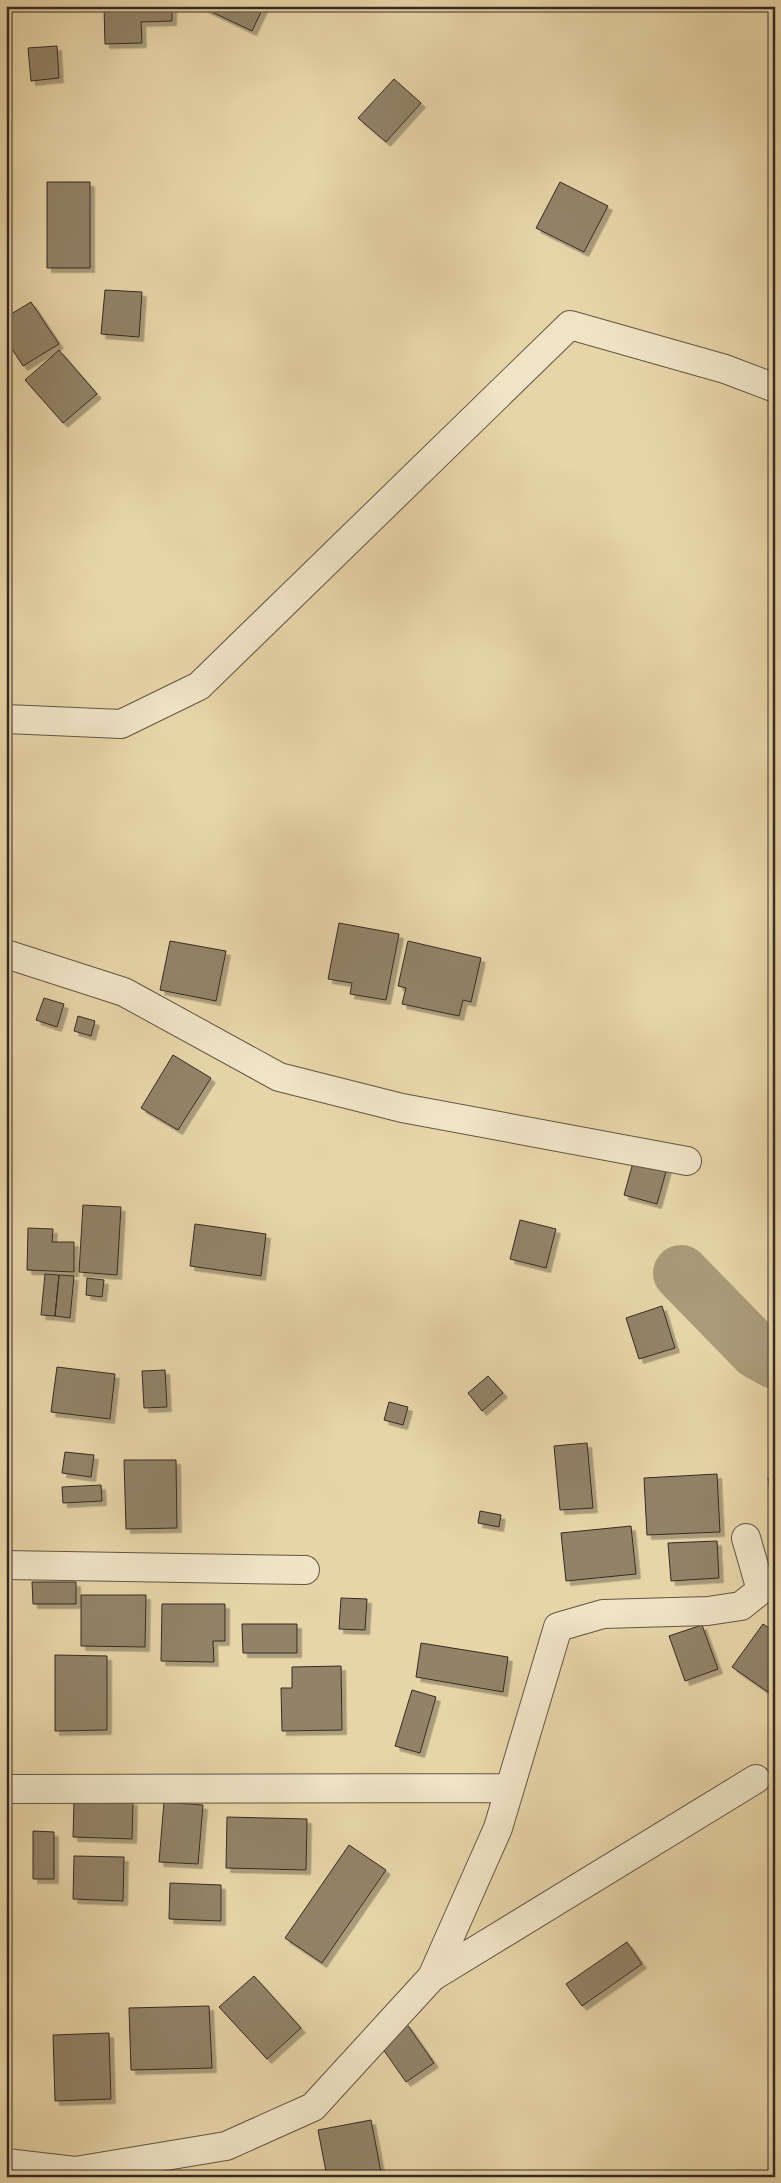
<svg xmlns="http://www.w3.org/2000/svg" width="781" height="2183" font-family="'IM FELL French Canon',serif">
<defs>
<filter id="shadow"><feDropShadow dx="4.5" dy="4.5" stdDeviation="0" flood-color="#0004"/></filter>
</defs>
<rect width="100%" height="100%" fill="#e7d5a8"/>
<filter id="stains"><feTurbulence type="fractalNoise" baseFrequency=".004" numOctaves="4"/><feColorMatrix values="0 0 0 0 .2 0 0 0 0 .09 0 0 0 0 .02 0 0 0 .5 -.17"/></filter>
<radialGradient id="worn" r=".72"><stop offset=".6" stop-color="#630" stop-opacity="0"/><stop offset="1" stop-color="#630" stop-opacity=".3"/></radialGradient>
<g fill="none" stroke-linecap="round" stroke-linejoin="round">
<path stroke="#ab9b7a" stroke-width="56" d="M681,1273L757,1351L775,1361"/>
</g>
<path fill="#928368" stroke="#362a22" filter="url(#shadow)" d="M104,6H172V21L141,22L142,43L105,44Z
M199,6H264L252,31Z
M57,46L59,78L31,81L28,48Z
M394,79L421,103L386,142L358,118Z
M47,182H90V268H47Z
M560,182L608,206L584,252L536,228Z
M105,290L142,292L139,337L101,334Z
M31,302L59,344L23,366L6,340V317Z
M59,350L97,394L63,423L25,380Z
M339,923L399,934L386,1000L350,994L352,983L328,979Z
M170,941L226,951L216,1001L160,990Z
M408,941L481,958L471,1002L463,1000L459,1016L402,1004L406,988L398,986Z
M44,998L64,1004L57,1027L36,1020Z
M78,1016L95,1021L91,1036L74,1031Z
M173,1055L211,1078L178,1130L141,1108Z
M634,1159L667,1168L657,1204L624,1195Z
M83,1205L121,1207L117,1275L79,1272Z
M520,1220L556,1229L546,1268L510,1259Z
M195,1224L266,1234L261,1276L190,1266Z
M28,1228L53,1229L52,1242H74V1272L27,1270Z
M45,1274L59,1275L55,1316L41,1315Z
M59,1275L74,1276L70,1318L55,1316Z
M87,1278L104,1280L102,1297L86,1295Z
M662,1306L675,1348L639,1359L626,1318Z
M57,1367L115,1374L110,1419L51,1412Z
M165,1370L167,1407L144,1408L142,1371Z
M488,1376L503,1393L482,1411L468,1393Z
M389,1402L408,1407L403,1425L384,1420Z
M587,1443L593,1508L560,1510L554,1446Z
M65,1452L94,1455L91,1477L62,1473Z
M124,1460H176L177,1528L126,1529Z
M717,1474L720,1532L647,1535L644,1478Z
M775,1477V1513H773L768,1478Z
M101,1485L102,1501L63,1503L62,1487Z
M480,1511L501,1515L499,1527L478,1523Z
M631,1526L636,1574L566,1581L561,1533Z
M717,1541L719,1578L671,1581L668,1543Z
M32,1582H76V1604H33Z
M81,1595H146L145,1647L81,1646Z
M341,1598L367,1599L365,1630L339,1629Z
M162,1604H225V1641H213L214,1662L161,1661Z
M242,1624H297V1653H243Z
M763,1624L775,1632V1697L732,1667Z
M702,1625L718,1669L685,1681L669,1636Z
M421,1643L508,1657L503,1692L416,1677Z
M55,1655L107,1656V1730L55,1731Z
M341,1666L342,1730L282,1731L281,1688H292V1667Z
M412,1690L436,1697L420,1753L395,1746Z
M74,1800L133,1801L132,1839L73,1837Z
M164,1802L203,1805L198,1864L159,1862Z
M227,1817L307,1819L306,1870L226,1868Z
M33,1831L54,1832V1879H33Z
M349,1845L386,1870L322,1963L285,1938Z
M74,1856L124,1857L123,1901L73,1899Z
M170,1883L221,1885V1921L169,1919Z
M627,1942L642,1964L582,2006L566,1984Z
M254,1976L301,2028L267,2059L219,2007Z
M209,2006L212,2068L131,2070L129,2008Z
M406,2023L434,2063L406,2082L378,2042Z
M109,2033L111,2099L55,2101L53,2035Z
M371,2120L382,2177H327L318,2130Z"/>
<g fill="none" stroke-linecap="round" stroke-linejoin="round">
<defs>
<path id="minor" d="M6,719L121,724L199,686L570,325L725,369L775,388
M6,954L124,992L279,1077L402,1108L687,1161
M6,1565L305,1570
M6,1789L510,1788
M432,1977L498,1828L558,1627L603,1614L708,1611L741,1606L761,1590L746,1538
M6,2163L75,2171L226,2146L313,2107L432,1977L756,1779"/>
</defs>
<use href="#minor" stroke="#625544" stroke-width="30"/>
<use href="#minor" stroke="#efe4c6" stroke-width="28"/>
</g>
<rect width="781" height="2183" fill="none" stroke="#e7d5a8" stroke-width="25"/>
<rect x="8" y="8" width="766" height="2168" fill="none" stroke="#362a22" stroke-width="2.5"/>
<rect x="12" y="12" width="756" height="2158" fill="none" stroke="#362a22"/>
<rect width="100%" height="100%" filter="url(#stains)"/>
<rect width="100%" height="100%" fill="url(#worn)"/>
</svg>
